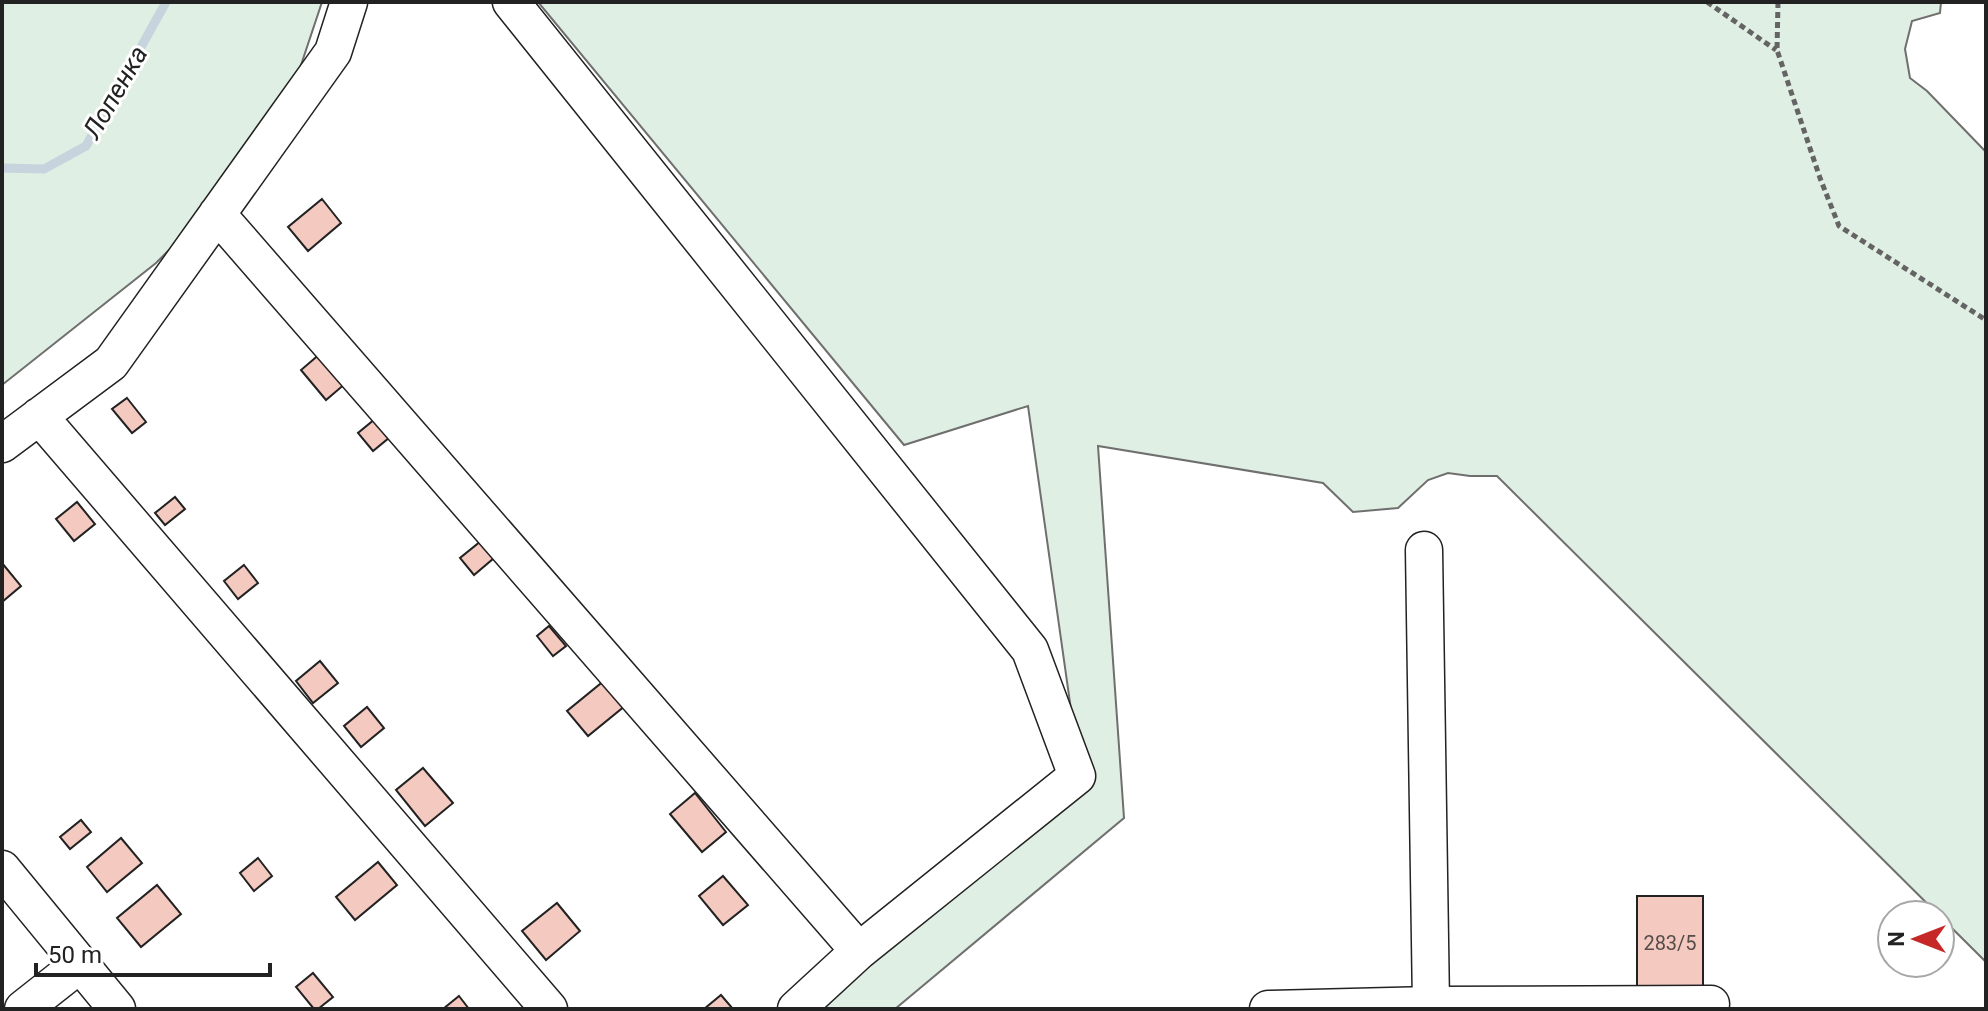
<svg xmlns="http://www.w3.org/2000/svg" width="1988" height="1011" font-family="Roboto,sans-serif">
<rect width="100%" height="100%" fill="#fff"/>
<path fill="#e0efe3" stroke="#6f6f6f" stroke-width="2" d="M2,2H322L291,95L234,185L156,263L2,385Z
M538,2H1941L1940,13L1912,21L1905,49L1910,78L1927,91L1986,152V962L1497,476H1470L1448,473L1428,480L1398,508L1353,512L1323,483L1098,446L1124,818L895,1009H797L1078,759L1028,406L904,445Z"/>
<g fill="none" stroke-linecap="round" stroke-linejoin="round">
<path stroke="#c7d3dd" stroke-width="9" d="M2,168L44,169L86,146L166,2"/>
</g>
<path fill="#f3c9c0" stroke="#222" stroke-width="2" d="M322,199L341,223L308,251L288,227Z
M321,353L346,383L326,400L301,370Z
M127,398L146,422L132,433L112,409Z
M375,419L390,437L373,451L358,433Z
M175,497L185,509L165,525L155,513Z
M77,502L95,524L74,541L56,519Z
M481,541L494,558L474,575L460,558Z
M2,563L21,586L2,602Z
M244,565L258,583L238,599L224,581Z
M549,626L566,646L553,656L537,636Z
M320,661L338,683L313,703L296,681Z
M605,680L626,705L588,736L567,711Z
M367,707L384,728L361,747L344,726Z
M423,768L453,803L425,826L396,790Z
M695,793L726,832L702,852L670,814Z
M81,820L91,832L70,849L60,837Z
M121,838L142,863L107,892L87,867Z
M258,858L272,876L254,891L240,873Z
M378,862L397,885L355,920L336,897Z
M723,876L748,905L723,925L699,896Z
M157,885L181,914L141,947L117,918Z
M1637,896H1703V990H1637Z
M557,903L580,931L546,960L522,931Z
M313,973L333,997L318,1009H314L296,987Z
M721,995L733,1009H704Z
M459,996L469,1009H443Z"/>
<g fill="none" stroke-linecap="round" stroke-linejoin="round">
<defs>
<path id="minor" d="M511,2L1030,650L1077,776L859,951L796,1009
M217,214L859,951
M39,416L549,1009
M2,444L111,363L333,52L349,2
M1424,550L1431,1005L1711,1004
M2,869L117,1009
M23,1009L80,964
M1268,1009L1431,1005"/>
</defs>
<use href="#minor" stroke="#222" stroke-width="39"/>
<path stroke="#646464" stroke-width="5" stroke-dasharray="6 4" stroke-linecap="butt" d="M1707,2L1776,50
M1778,2L1777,50L1820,178L1839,226L1986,320"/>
<use href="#minor" stroke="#fff" stroke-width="36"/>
</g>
<g text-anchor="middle" stroke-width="6" stroke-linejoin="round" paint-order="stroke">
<g font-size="20" fill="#564c4a">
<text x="1670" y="950">283/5</text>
</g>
<g font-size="26" font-style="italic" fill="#222" stroke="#fff">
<text transform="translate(115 92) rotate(-60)" y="9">Лопенка</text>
</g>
</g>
<rect width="1988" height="1011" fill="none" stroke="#222222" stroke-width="8"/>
<g transform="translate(1916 939) rotate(270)"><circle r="38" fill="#ffffff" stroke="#a7a7a7" stroke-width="2"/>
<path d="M0-6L14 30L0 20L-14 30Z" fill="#c62828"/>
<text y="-12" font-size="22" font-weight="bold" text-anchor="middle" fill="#222222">N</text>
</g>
<path d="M36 963v12h234v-12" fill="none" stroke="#222222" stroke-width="4"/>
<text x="48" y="963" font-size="24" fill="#222222" stroke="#ffffff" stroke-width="6" paint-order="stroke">50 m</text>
</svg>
